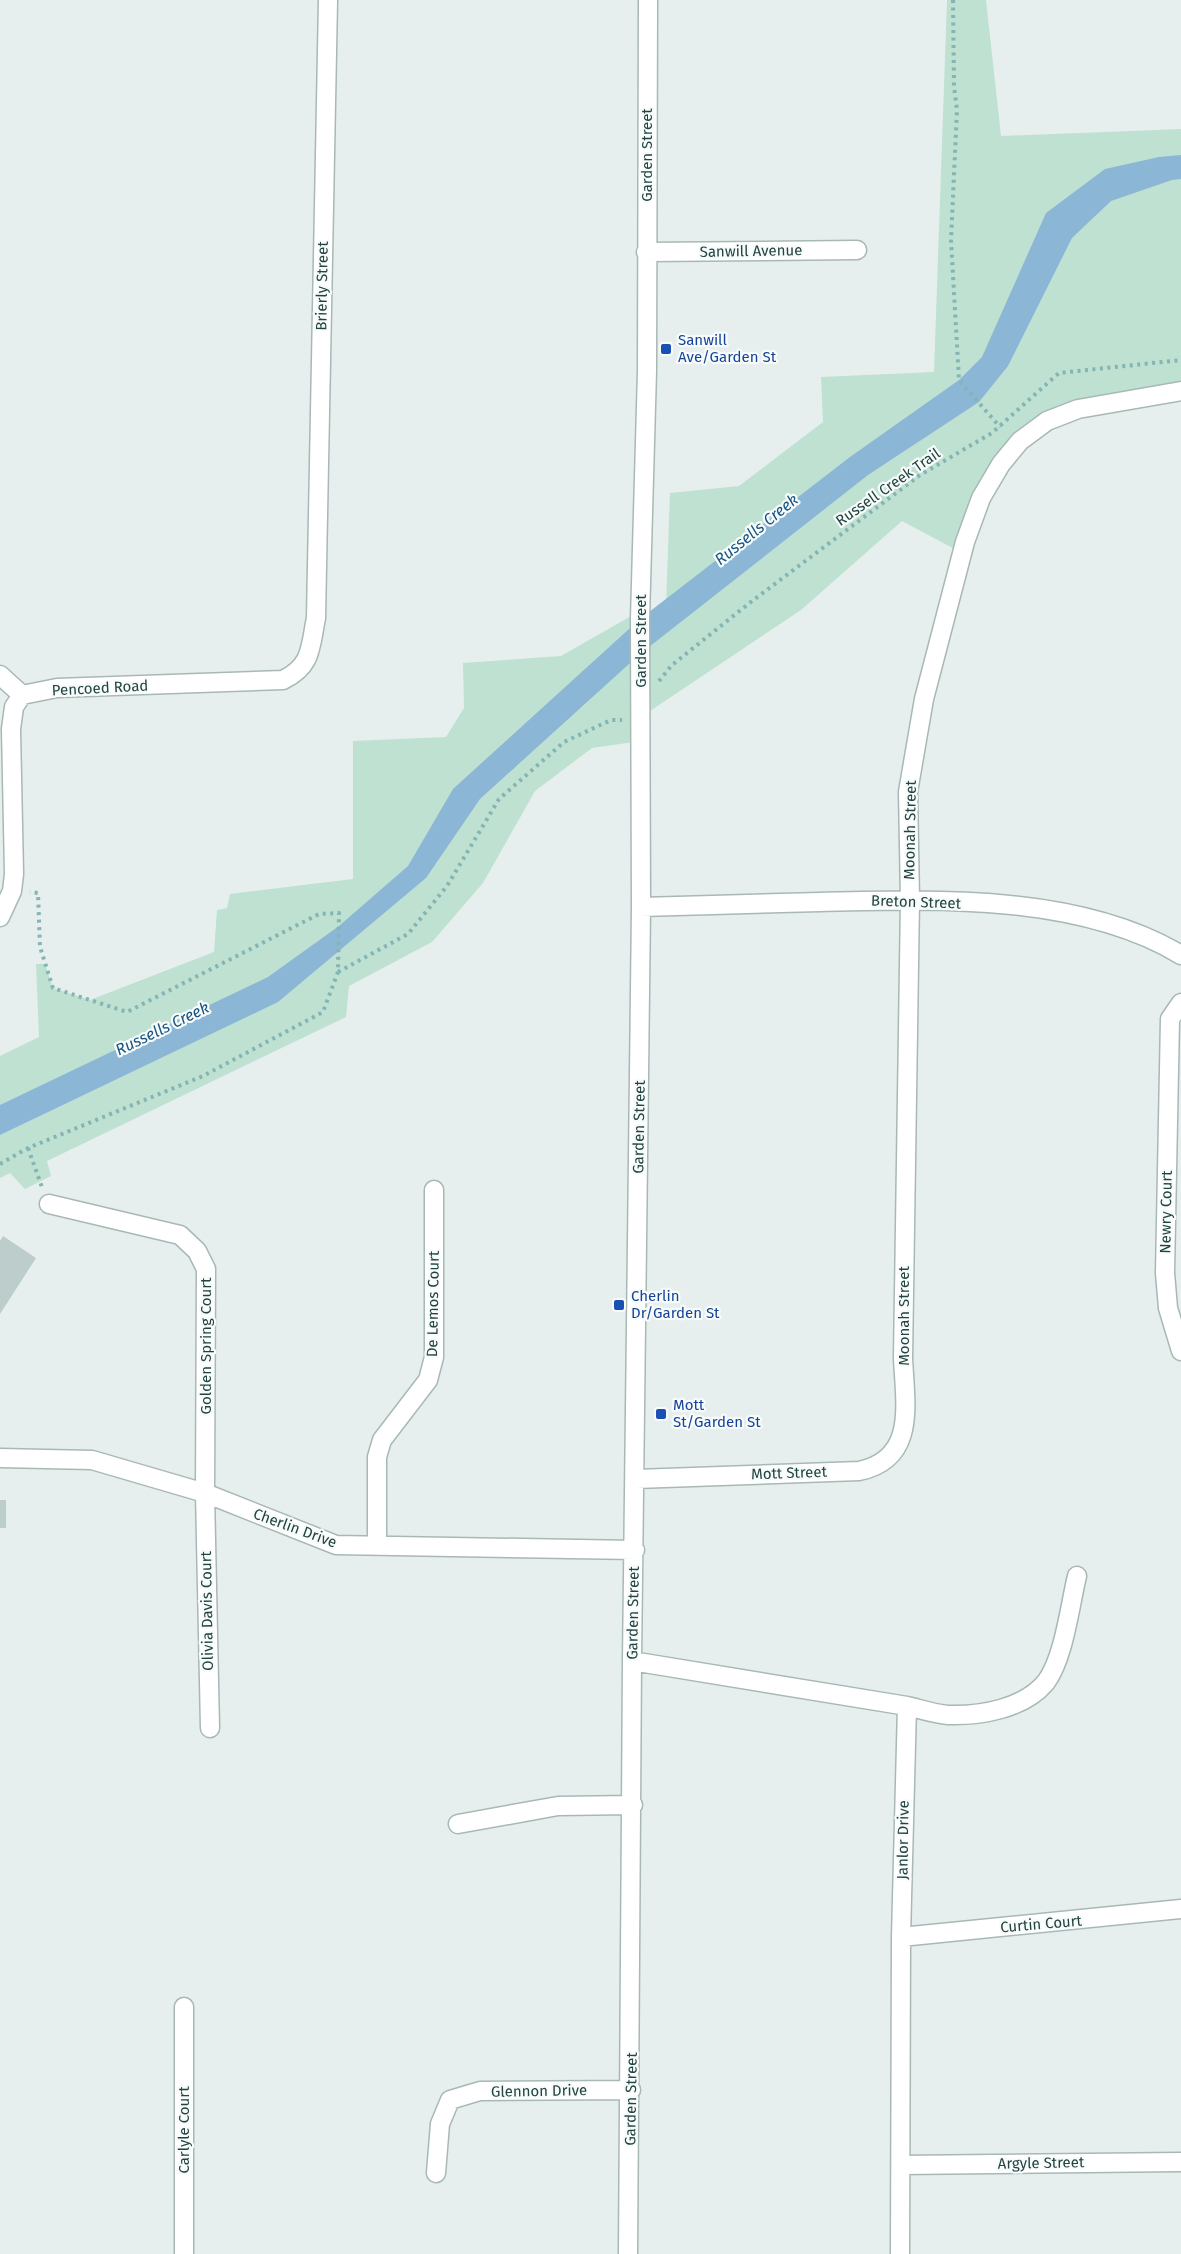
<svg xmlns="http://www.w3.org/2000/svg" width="1181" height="2254" font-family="'Fira Sans',sans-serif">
<rect width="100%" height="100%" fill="#e6efee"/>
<path fill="#bee1d1" d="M947,0H986L1001,136L1181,129V391L1125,399L1020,441L962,553L902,521L801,610L641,717V741L592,748L535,791L483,883L432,942L349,986L346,1017L47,1161L51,1176L25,1189L10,1173L0,1178V1056L39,1037L36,964H45L53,988L90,1000L214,952L217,910L227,908L230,894L353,879V741L446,737L464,708L463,663L561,656L640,611V634L666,608L670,493L739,486L823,422L821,377L934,372Z"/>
<path fill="#8cb6d6" d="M1181,155V179L1172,180L1111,201L1072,238L1008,366L979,402L868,475L640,654L480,799L426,878L278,1002L0,1135V1105L268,977L339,926L408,866L453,789L640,619L850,457L959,380L982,357L1046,213L1105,169L1159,157Z"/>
<path fill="#bdcdcb" d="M3,1236L36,1258L0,1314V1241Z
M0,1500H6V1528H0Z"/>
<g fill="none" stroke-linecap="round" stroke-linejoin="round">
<defs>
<path id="minor" d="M646,252L857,250
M0,675L22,695
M641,907C701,905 760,904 820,902C935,899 1080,894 1181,955
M0,917L12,891L14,874L11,729L14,707L22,695L57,688L283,680C312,666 310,648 316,618L328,0
M1181,1003L1170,1019L1165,1273L1168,1308L1181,1351
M49,1204L180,1235L197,1251L206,1269L205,1493L210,1728
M0,1458L92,1460L205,1493L336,1545L635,1550
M636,1479L859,1471C917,1459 905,1404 903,1358L910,900L908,792L924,699L965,542L981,498L1001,464L1020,441L1047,421L1078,409L1181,391
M377,1544V1457L382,1440L428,1380L434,1357V1190
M632,1661L907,1706L901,1937L900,2254
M907,1706C920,1709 935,1714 948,1715C980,1716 1024,1709 1046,1682C1064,1658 1070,1605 1077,1576
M458,1824L558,1806L633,1805
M901,1937L1181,1909
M184,2007V2254
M901,2165L1181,2162
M436,2173L440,2124L450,2100L480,2091L631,2090
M628,2254L632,1661L641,907L640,619L647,371L648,0"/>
</defs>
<use href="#minor" stroke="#a8b8b7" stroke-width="21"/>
<path stroke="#84b4b3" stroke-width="4" stroke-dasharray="3 4.5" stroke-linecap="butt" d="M953,0L954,86L957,110L951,240L959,380L1000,427
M659,681L672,665L752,601L920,475L992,433L1059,373L1181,360
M338,972L408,934L447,886L499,799L564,742L611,720H622
M28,1148L43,1190
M0,1164L28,1148L203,1076L323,1012L338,972L339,913L319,914L127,1012L53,988L40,947L38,893L30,892"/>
<use href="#minor" stroke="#fff" stroke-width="18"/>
</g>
<g fill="#1a4fb4" stroke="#f7fbfa" stroke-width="2">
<rect x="660" y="343" width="12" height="12" rx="3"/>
<rect x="613" y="1299" width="12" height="12" rx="3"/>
<rect x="655" y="1408" width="12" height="12" rx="3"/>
</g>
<g text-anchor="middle" stroke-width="4.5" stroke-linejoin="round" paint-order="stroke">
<g font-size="15" fill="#234343" stroke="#f7fbfa">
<text transform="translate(647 155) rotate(-90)" y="5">Garden Street</text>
<text transform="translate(751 251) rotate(-1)" y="5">Sanwill Avenue</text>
<text transform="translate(322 286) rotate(-89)" y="5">Brierly Street</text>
<text transform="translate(888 487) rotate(-35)" y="5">Russell Creek Trail</text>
<text transform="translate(641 641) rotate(-90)" y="5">Garden Street</text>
<text transform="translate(100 688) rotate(-3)" y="5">Pencoed Road</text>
<text transform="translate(910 830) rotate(-89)" y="5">Moonah Street</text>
<text transform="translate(916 902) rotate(2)" y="5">Breton Street</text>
<text transform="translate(639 1127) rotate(-89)" y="5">Garden Street</text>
<text transform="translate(1166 1212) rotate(-89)" y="5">Newry Court</text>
<text transform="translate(433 1304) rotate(-89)" y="5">De Lemos Court</text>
<text transform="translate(904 1316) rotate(-90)" y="5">Moonah Street</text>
<text transform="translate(206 1346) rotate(-90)" y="5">Golden Spring Court</text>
<text transform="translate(789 1473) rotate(-2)" y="5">Mott Street</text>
<text transform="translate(295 1528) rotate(20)" y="5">Cherlin Drive</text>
<text transform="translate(207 1611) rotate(-91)" y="5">Olivia Davis Court</text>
<text transform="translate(633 1613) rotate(-89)" y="5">Garden Street</text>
<text transform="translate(903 1840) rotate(-89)" y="5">Janlor Drive</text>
<text transform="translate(1041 1924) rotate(-5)" y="5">Curtin Court</text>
<text transform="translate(539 2091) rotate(-1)" y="5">Glennon Drive</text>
<text transform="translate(631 2099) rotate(-89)" y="5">Garden Street</text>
<text transform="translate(184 2130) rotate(-90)" y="5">Carlyle Court</text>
<text transform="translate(1041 2163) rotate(-1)" y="5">Argyle Street</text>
</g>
<g font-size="15" fill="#164399" stroke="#f7fbfa" text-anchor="start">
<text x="678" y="345">Sanwill<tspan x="678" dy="17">Ave/Garden St</tspan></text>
<text x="631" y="1301">Cherlin<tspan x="631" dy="17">Dr/Garden St</tspan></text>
<text x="673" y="1410">Mott<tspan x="673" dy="17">St/Garden St</tspan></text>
</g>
<g font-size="16" font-style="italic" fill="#195483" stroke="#f7fbfa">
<text transform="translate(756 529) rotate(-39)" y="6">Russells Creek</text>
<text transform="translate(162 1028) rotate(-26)" y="6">Russells Creek</text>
</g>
</g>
</svg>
